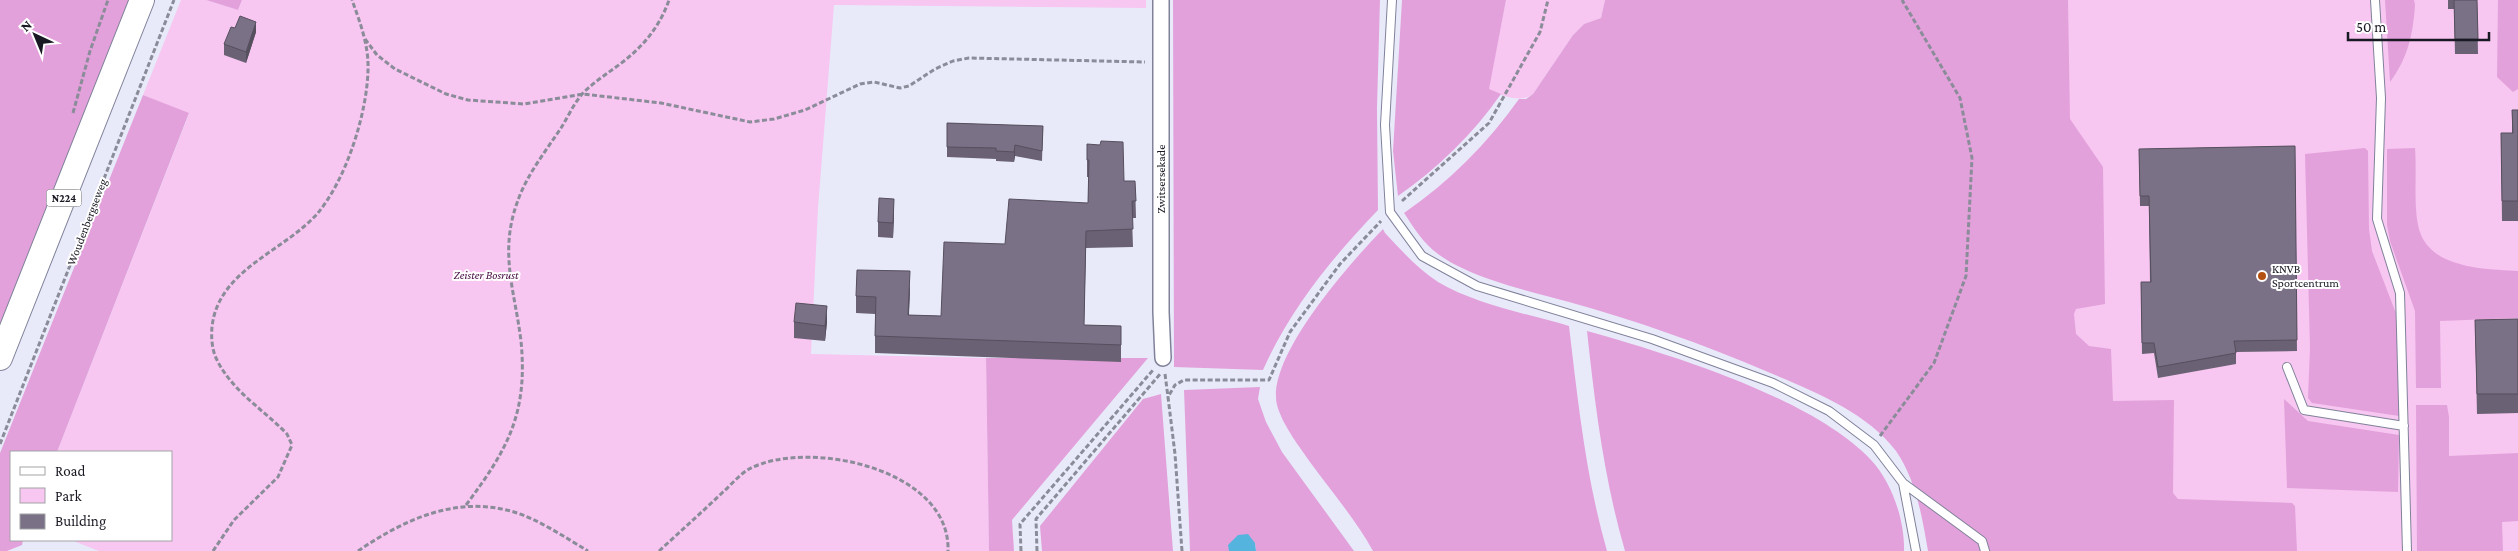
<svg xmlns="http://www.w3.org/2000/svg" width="2518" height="551" font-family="'Crimson Pro',serif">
<rect width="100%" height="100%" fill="#e8eafa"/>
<path fill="#f7c6f1" d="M181,0H206L238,10L242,0H1146V8L834,5L818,208L811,354L986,358L989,551H99L71,540H171V452H57L189,114L143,95Z
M1506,0H1605L1601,18L1584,24L1573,35L1533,94C1520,104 1503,95 1488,90Z
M1997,0H2518V551H2016Z"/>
<path fill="#e3a1db" d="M0,0H132L0,331Z
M206,0H242L238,10Z
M1173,0H1380L1377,108L1378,210C1332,258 1290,309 1263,370L1174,367Z
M1402,0H1506L1489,89L1501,94C1473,134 1438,168 1398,196L1393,151Z
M1605,0H2068L2070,119L2103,167L2105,304L2076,309L2074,314L2076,334L2089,346L2111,349L2113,401L2174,400L2173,493L2178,499L2292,503L2295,506L2297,551H1928C1922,516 1916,480 1896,451C1867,412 1811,390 1768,372C1703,344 1637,321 1569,302C1529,291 1470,278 1438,254C1423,243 1414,228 1404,213C1449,182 1487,144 1519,99H1526L1533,94L1573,35L1584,24L1601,18Z
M2385,0H2414L2415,5C2413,34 2408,58 2390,82Z
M2498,0H2518V89L2513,92L2497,77Z
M143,95L189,113L57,452H11V540H23L22,545L7,551H0V453Z
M2365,148L2368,151L2369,229L2372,251L2397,316L2399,416L2312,403L2308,398L2310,348L2305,154Z
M2415,148C2417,173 2413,206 2419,229C2430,269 2485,269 2518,271V318L2440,321L2441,388H2416L2415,311L2390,241L2387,225V149Z
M1383,229L1385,233C1401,250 1418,269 1438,282C1475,304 1528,314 1569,326C1578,402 1586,478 1607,551H1373C1352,513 1322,481 1298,445C1290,433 1276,412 1276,397C1274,349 1351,262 1383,229Z
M1587,331C1669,354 1813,398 1871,460C1892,482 1905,521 1904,551H1625C1604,479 1595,405 1587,331Z
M986,358H1148L1012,520L1014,551H989Z
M1260,387L1258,399L1266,422L1282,452L1354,551H1256L1255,543L1229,545V551H1190L1184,390Z
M1161,394L1173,551H1042L1040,526L1143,399Z
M2284,399L2308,421L2399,435L2398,492L2287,488Z
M2416,405H2447L2449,417V456L2518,453V521L2502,522L2503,551H2417Z"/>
<path fill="#55b4dd" d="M1248,534L1255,543L1256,551H1229L1228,545L1238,535Z"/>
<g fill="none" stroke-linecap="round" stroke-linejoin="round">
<defs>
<path id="service" d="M1392,0L1385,125L1390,212L1422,256L1477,286L1652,339L1773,383L1829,411L1874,445L1903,483L1916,551
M2375,0L2381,98L2377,219L2400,293L2407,551
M2287,367L2304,410L2404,426
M1903,483L1982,541L1985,551"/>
<path id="minor" d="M1161,0V312L1163,358"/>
<path id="primary" d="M0,358L142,0"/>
</defs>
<use href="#service" stroke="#80829a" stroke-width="10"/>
<use href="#minor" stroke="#80829a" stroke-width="18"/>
<use href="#primary" stroke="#80829a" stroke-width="26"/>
<path stroke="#8b8c99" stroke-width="3" stroke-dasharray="5 2.5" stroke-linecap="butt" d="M365,39L377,55L395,69L446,94L468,100L524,104L583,94L661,103L750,122L774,119L805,110L860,84L874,82L900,88L909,86L935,69L953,61L969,58L1145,62
M73,113L90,51L108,0
M1402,201L1489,123L1540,32L1548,0
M1165,374L1168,397
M1880,436L1934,363L1966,276L1972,158L1960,98L1902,0
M0,444L174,0
M466,505C508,449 528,413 521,341C515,292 499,253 517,203C526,176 545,152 561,128C568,117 574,103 583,93C593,83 605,75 616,67C640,50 659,29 669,0
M213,551L234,520L278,477L292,445L287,434C264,410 232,391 217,360C212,351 211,337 212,327C218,270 283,252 317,214C346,180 367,114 368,70C369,46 360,22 352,0
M358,551C405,519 457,495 514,512C538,519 566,538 588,551
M659,551C681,531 702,512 723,492C731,485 740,474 749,469C808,438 951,469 948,551
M1021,551L1020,524L1153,370
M1037,551L1036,519L1161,373
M1182,551L1175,454L1168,397L1175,385L1184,380H1269L1290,332L1340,264L1381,221"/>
<use href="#service" stroke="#fff" stroke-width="8"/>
<use href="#minor" stroke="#fff" stroke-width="15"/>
<use href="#primary" stroke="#fff" stroke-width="24"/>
</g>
<path fill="#6a6174" d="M2448,0H2477L2478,54H2455L2454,9H2448Z
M235,28L256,32L246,63L224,55V44Z
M2512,110H2518V221H2502L2501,133H2512Z
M947,123L1043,126L1042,161L1015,156L1014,162L996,161V159L947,157Z
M1087,144L1124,181H1135L1136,218H1132L1133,247L1086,248L1084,325L1121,326V362L875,353V314L856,313V296L910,288L909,315L941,316L1005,244L1088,203L1089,177H1087Z
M2295,146L2297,351L2236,352V364L2158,378L2154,353L2142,354L2141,282H2150L2149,206H2140L2139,149Z
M894,214L893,238L878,237V222Z
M2518,319V413L2477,414L2475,320Z
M794,322H827L825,341L794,338Z"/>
<path fill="#564f5e" d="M256,22V32L246,63V52Z
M1015,145V156L1014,162V152Z
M894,199V214L893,238V223Z
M910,271V288L908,332V315Z
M827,306V322L825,341V326Z"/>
<path fill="#7b7187" stroke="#564f5e" d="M2454,0H2477L2478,39H2455Z
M240,16L256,22L246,52L224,44L231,27L235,28Z
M2512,110H2518V201H2502L2501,133H2513Z
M947,123L1043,126L1042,151L1015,145L1014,152L996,151V148L947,147Z
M1101,141L1123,142L1124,181H1135L1136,201H1132L1133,229L1086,231L1084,325L1121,326V345L875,336L876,297L856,296L857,270L910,271L908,315L941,316L944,242L1005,244L1009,199L1088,203L1089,160H1087V144L1100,145Z
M2295,146L2297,340L2234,341L2236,353L2158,367L2154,343H2142L2141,282H2151L2149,196H2140L2139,149Z
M879,198L894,199L893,223L878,222Z
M796,303L827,306L825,326L794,322Z
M2518,319V394H2477L2475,320Z"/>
<circle fill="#b35212" stroke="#fff" stroke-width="2" cx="2262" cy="276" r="5"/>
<g text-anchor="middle" stroke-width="4" stroke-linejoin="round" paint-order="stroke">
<rect fill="#fff" stroke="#5e5e65" stroke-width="1" x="46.5" y="189.5" width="35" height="17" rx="4"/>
<g font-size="11" font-weight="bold" fill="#191923">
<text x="64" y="202">N224</text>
</g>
<g font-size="12" fill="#191923" stroke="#fff">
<text transform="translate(1161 179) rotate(-90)" y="4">Zwitsersekade</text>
<text transform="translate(87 222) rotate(-69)" y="4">Woudenbergseweg</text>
</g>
<g font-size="12" fill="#191923" stroke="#fff" text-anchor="start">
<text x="2272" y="273">KNVB<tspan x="2272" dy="14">Sportcentrum</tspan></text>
</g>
<g font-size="12" font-style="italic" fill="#460c42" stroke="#fff">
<text x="486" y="279">Zeister Bosrust</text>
</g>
</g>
<rect x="10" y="451" width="162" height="90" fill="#ffffff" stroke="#a3a3a7"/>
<rect x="20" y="467" width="25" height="8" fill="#ffffff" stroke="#a3a3a7"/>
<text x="55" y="476" font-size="15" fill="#191923">Road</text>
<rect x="20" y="488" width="25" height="15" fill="#f7c6f1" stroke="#a3a3a7"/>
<text x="55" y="501" font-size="15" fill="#191923">Park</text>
<rect x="20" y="514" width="25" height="15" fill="#7b7187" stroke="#a3a3a7"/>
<text x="55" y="526" font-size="15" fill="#191923">Building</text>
<g transform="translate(35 35) rotate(316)" stroke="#ffffff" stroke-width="4" paint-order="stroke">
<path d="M0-4L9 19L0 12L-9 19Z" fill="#191923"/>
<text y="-8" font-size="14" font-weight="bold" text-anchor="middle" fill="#191923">N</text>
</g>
<path d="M2348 32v8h141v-8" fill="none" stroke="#191923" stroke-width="2.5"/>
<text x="2356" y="32" font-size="15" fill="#191923" stroke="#ffffff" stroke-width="4" paint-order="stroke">50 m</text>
</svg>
